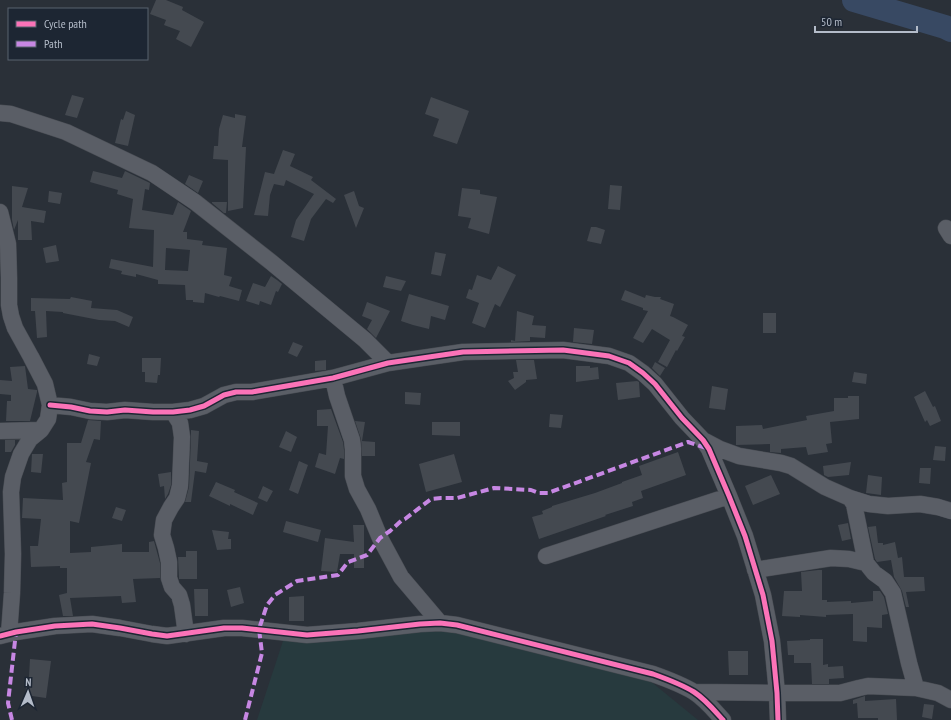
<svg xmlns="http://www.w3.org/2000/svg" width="951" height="720" font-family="'PT Sans Narrow',sans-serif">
<rect width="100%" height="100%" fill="#2a3038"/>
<path fill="#273a3e" d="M444,630L649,680L698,720H257L283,641Z"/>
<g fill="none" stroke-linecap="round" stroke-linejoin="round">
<path stroke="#384963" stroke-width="24" d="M854,0L945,27L951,30"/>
</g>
<path fill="#444950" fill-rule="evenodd" d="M156,0H166L183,7L182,10L204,22L191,47L176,39L180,31L164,25L166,20L150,14Z
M72,95L84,98L77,118L65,115Z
M431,97L469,111L457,144L433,136L439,119L425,114Z
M126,111L135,115L128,146L115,143L121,119L123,120Z
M235,114L246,116L242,147H246L243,208L228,211V160L213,159L214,146H218L219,129L223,115L235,118Z
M283,150L295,154L290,166L313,177L311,180L336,199L333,203L326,199L311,219L304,241L291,237L296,220L314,194L286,180L284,186L274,184L270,195L268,216L254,215L265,172L274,174Z
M93,171L122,178L125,171L150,183L149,190L145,189L142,210L173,215L178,202L191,211L183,232H187V239L203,241L202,245L227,248L224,275L232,277L229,286L242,290L239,301L220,296L219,297L205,293L204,303L193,302V300H186L185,285L158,284V280L136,274V277L121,274L122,271L109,268L111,259L153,267L154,230L129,228L133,199L117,194L118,190L90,182ZM166,248L190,250L188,271L165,270Z
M189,175L203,181L198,193L185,184Z
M610,185L622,186L620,210L608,209Z
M12,186L28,188L22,207L46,211L44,223L31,221L32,240H18V220L14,230L12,220Z
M462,188L480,190V194L497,197L489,234L468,228L471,218L458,216Z
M49,191L62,193L60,204L48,202Z
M354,191L359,206L364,208L356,228L344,195Z
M212,202H227L226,213H224L212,203Z
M591,227H596L605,230L601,244L587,241Z
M56,245L59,261L46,263L43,248Z
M435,252L446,254L441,276L431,274Z
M498,266L516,275L500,307L495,304L485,328L472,323L479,303L466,298L469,289L472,290L477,275L491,280Z
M271,276L277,280L282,284L278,292L276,291L271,305L260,301L259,305L246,301L253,283L265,287Z
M386,276L406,281L401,291L383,287Z
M625,290L645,298L646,295L655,297H661L660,299L674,304L670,316L673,317L688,325L682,336L685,337L677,351L676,350L667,367L658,362L670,340L652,329L643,343L633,338L648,311L643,310V308L621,300Z
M409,294L449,306L445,320L431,316L429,329L413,325L401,321Z
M71,297L92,301L91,308L117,310L133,317L129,327L115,321L99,320L63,313V312L46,311L47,337L37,338L35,311H31V298L70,299Z
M367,302L390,311L376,338L367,329L372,320L362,316Z
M517,311L534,316L532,325L546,326L545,338L530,337V341L511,342V340L515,341Z
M763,313H776V333H763Z
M574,328L594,330L592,344L573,342Z
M293,342L303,346L297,357L288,353Z
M89,354L100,357L97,366L87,364Z
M142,358H161L160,375H158L157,383L145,382V372H142Z
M326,360V370L315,371V361Z
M516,360H534L537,379L526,380V382L515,390L508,381L514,378L513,372H518Z
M655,362L665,368L660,376L652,368Z
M25,366L28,389L37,390V392L30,421H6L7,401H11V395L0,394V380L12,381L10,367Z
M576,366H590V368L598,367L599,379L576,382Z
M854,372L867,374L866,384L852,382Z
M637,381L639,382L640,397L618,400L616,383Z
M712,386L728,389L725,410L709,408Z
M925,391L933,407L935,406L941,421L930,426L927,420L925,422L914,397Z
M405,392L421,393L420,405L405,404Z
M848,396H859V419L830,422L832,443L826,444L828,452L808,455L806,447L781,449V453L770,452V444L736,445V426L762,425L763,429L807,420L806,416L834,411V398H848Z
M331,409L343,442L344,450V459L340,458L335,474L315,467L319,453L326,455L328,426H317V410Z
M550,414L563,415L561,428L549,427Z
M88,420L101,421L100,440L94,439L86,462L91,463L79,523L70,521V553L91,552V547L122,544V552H149V542L154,541L160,563V578L133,579L136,602L122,603L121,596L70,598L73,616H63L59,595L67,593V568H60V566L31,567L30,546H38L41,519L22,518L23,498L63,500L62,483L67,482V443H81Z
M355,421L365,422L362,441L375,442V456H362L361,439Z
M432,422H460V436L432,435Z
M191,430L199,431L197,461L208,463L206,473L195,471L191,502H185L189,487L191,437Z
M286,431L297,437L291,452L279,447Z
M5,440H15V445L11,452H5Z
M935,446L946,447L945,461L933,460Z
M678,452L686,475L641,491L643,498L632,502L633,506L605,515L606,516L539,539L532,517L543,514L542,511L552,507V506L595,493L622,483V482L642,475L639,466Z
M32,454H43L41,473L31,472Z
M454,454L462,482L426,492L419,464Z
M299,461L308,465L298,494L289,490Z
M851,462L849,475L828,477L824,475L823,466Z
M920,468H931L930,484L919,483Z
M171,472V485L168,494L165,499L164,486L160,487L158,474Z
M771,475L780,494L753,505L745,486Z
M868,475L882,477L881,495L866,493Z
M216,482L235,490L234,492L258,503L253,515L230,504V506L209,496Z
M263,486L273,491L267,502L258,498Z
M116,507L126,510L122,521L112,518Z
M286,521L321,530L318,542L283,532Z
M848,523L851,539L842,541L838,525Z
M353,525H364V568H354V554H340L337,572L321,571L325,538L354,542Z
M876,526L878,543H883V545L895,542L898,558L902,557L904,577H924L925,591L906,592L909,607H906L902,591L894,577L891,560L877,562L875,559L868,527Z
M212,530L229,532L228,539H231V549L217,550Z
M186,551H197V579H179L178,557H186Z
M818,570H822V600H827V602L851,601V603L873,601V591H880L884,597L888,614L882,615V628L867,627V642L853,641V614L826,615V617L800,615V617L782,616L784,591H802L801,572Z
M240,587L244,603L231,607L227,590Z
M194,589H208V616H195Z
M304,596V621H289V597Z
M810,639H823V665L828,664V667L843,666L844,678L829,679V684H812L811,663H794V655H788L787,641L810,640Z
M728,651H748V675H729Z
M30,659L51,661L46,698L25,695L28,677H29Z
M865,696V701L896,699L897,720H878V718H858L857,703L853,704V700Z
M924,704L934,705L932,719L922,717Z"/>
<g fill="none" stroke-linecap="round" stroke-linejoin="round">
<defs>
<path id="street" d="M0,113L11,114L66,132L152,173L195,202L271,262L365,340L388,363
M0,212L8,244L9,278V305L11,316L15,328L31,357L45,384L50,405L48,419L41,430L30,439L21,454L13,477L11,492L13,554L12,593L9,634
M946,228L951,236
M333,378L337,396L352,440L353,449V476L357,489L368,509L380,538L401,577L440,623
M50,405L71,407L90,411L107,412L125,410L153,412H173L190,410L204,406L224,395L236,392H252L333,378L388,363L463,352L563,350L609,356L629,363L643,373L655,384L682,418L703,440L709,449L729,496L745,536L763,595L772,641L777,693L778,720
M173,412L180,423L182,437L180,486L177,498L171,507L164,520L162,535L166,548L169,562V578L172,587L179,595L182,605L186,634
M0,431L41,430
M703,440L720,449L739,456L781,463L791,466L825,487L850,498L869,504L888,506L920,504L938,507L951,511
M850,498L854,504L866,563L874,573L885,581L893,593L909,663L916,688
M546,556L729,496
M755,570L831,558L849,559L866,563
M0,636L16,632L55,626L92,624L120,628L152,634L167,636L224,628H242L307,635L358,631L420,624L440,623L457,625L653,674C667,679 681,684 694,692C705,699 714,710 723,720
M694,692L777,693H840L859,688L868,686L916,688L938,693L951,700"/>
</defs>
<use href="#street" stroke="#484c53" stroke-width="17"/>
<use href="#street" stroke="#5a5e66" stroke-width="16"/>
<path stroke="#c787e3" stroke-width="4" stroke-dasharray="8 4" stroke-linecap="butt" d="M12,720L8,703L16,632
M245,720L262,653L259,629L267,605L275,595L297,581L338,575L348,562L367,555L380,538L390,531L401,521L405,519L431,499L441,498H457L494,488L531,490L539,493H548L688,442L709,449"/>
<defs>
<path id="cycleway" d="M50,405L71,407L90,411L107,412L125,410L153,412H173L190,410L204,406L224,395L236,392H252L333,378L388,363L463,352L563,350L609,356L629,363L643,373L655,384L682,418L703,440L709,449L729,496L745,536L763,595L772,641L777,693L778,720
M0,636L16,632L55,626L92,624L120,628L152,634L167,636L224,628H242L307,635L358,631L420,624L440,623L457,625L653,674C667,679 681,684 694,692C705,699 714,710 723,720"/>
</defs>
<use href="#cycleway" stroke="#1d2633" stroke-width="8"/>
<use href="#cycleway" stroke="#fb73b8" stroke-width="5"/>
</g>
<rect x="8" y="8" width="140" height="52" fill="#1d2633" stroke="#59626f"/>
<rect x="16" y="21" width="20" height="6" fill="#fb73b8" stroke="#59626f"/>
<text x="44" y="28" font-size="12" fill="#b4bcc9">Cycle path</text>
<rect x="16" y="41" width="20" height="6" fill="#c787e3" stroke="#59626f"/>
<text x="44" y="48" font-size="12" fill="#b4bcc9">Path</text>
<g transform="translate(28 692) rotate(2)" stroke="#1d2633" stroke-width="3" paint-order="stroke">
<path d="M0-3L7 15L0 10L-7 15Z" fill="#b4bcc9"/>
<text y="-6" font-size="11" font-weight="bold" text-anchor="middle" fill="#b4bcc9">N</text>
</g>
<path d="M815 26v6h102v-6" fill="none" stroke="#b4bcc9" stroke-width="2"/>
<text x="821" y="26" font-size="12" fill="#b4bcc9" stroke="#1d2633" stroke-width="3" paint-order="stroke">50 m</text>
</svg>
